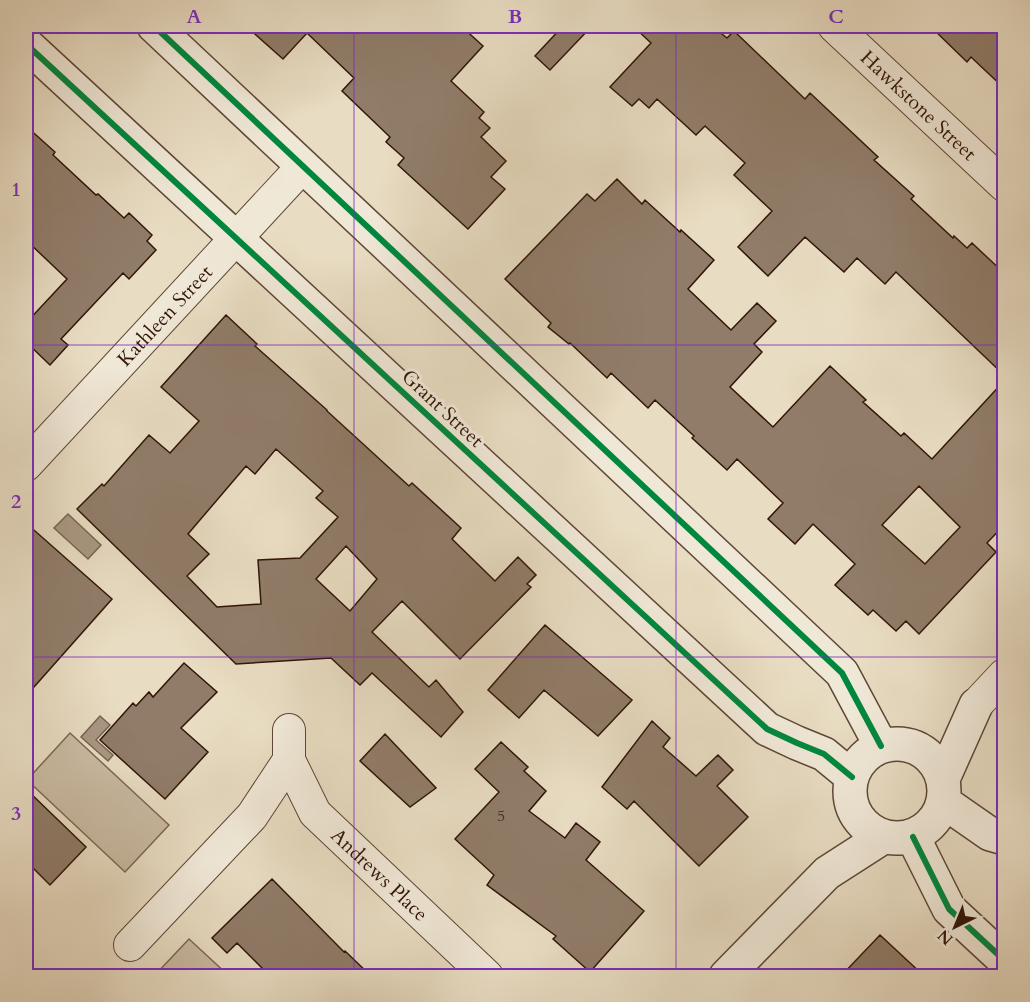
<svg xmlns="http://www.w3.org/2000/svg" width="1030" height="1002" font-family="Cardo,serif">
<rect width="100%" height="100%" fill="#e8dcc2"/>
<filter id="stains"><feTurbulence type="fractalNoise" baseFrequency=".00333" numOctaves="4"/><feColorMatrix values="0 0 0 0 .2 0 0 0 0 .09 0 0 0 0 .02 0 0 0 .5 -.17"/></filter>
<radialGradient id="worn" r=".72"><stop offset=".6" stop-color="#630" stop-opacity="0"/><stop offset="1" stop-color="#630" stop-opacity=".3"/></radialGradient>
<path fill="#c9baa2" stroke="#7c6855" stroke-width="1.5" d="M70,733L169,825L125,872L27,780Z
M189,939L229,976H154Z"/>
<path fill="#a99883" stroke="#796452" stroke-width="1.5" d="M68,514L101,545L88,559L54,528Z
M100,716L110,725L96,740L113,755L108,761L81,737Z"/>
<path fill="#907c69" stroke="#301508" stroke-width="1.5" fill-rule="evenodd" d="M246,26H461L483,46L451,81L484,112L479,118L490,128L481,137L506,161L491,177L505,189L468,229L398,165L404,158L386,142L390,137L342,91L354,78L307,33L283,59Z
M563,26H592L550,70L535,56Z
M633,26H712L727,38L734,31L805,99L810,93L878,157L874,160L914,196L911,199L953,238L954,236L967,248L972,243L1005,274V376L896,272L885,284L857,258L844,272L805,237L768,276L738,247L772,211L734,175L745,163L705,126L696,135L657,99L649,108L639,99L632,106L610,87L651,43Z
M930,26H1005V89L971,57L967,62Z
M26,126L55,152L53,155L96,195L98,194L124,218L129,213L152,235L147,241L156,250L129,279L123,273L61,339L68,345L50,365L26,342V323L67,279L26,240Z
M617,179L642,204L645,200L680,232L681,230L714,260L688,289L731,330L757,303L776,321L754,344L762,352L730,387L773,427L830,366L866,400L863,402L901,436L904,433L932,459L1005,380V524L987,543L996,552L919,634L906,621L896,631L873,610L868,615L835,585L855,564L813,524L795,544L768,519L783,503L737,459L727,470L692,438L694,436L655,400L648,408L611,373L607,378L570,343L569,344L548,327L551,323L505,279L587,194L595,201ZM919,486L960,527L925,564L882,525Z
M226,315L257,344L255,346L327,410V411L409,486L412,483L461,528L452,539L495,581L518,557L536,575L527,584L531,587L460,659L402,601L372,632L429,687L436,680L463,712L441,737L372,673L360,685L331,658L236,664L77,509L102,484L104,486L149,435L170,453L199,421L161,387ZM276,449L323,491L316,498L338,517L300,558L258,560L261,604L217,607L187,576L209,554L188,534L246,466L255,474ZM346,546L377,579L350,611L316,579Z
M26,523L112,599L26,696Z
M545,625L632,700L598,736L544,690L519,718L488,690Z
M184,663L217,692L181,728L208,752L165,799L100,740L133,703L136,706L149,692L153,697Z
M652,721L670,738L663,747L696,776L718,755L733,770L717,786L748,817L699,866L634,801L627,809L602,787Z
M385,734L436,788L410,807L360,761Z
M501,742L528,767L524,771L546,791L529,811L565,838L576,823L600,842L586,860L644,911L590,972L553,939L556,936L487,885L494,875L455,839L499,792L475,769Z
M26,789L86,847L50,885L26,861Z
M272,879L344,952L345,951L371,976H270L237,943L227,953L212,938Z
M880,935L924,976H841Z"/>
<g fill="none" stroke-linecap="round" stroke-linejoin="round">
<defs>
<g id="minor">
<path id="s1" d="M834,26L1004,185"/>
<path id="s2" d="M26,465L303,166"/>
<path d="M976,705L1004,675"/>
<path d="M289,730V760"/>
<path id="s3" d="M130,945L252,816L289,760L315,813L487,976"/>
</g>
<path id="tertiary" d="M154,26L842,673L881,746
M26,44L767,729L797,743L824,754L852,777
M850 791a47 47 0 1 1 94 0a47 47 0 1 1-94 0Z
M943,779L976,705
M944,802L990,834L1004,838
M913,837L949,909L1004,960
M726,976L827,873L883,837"/>
</defs>
<use href="#minor" stroke="#5e4736" stroke-width="34"/>
<use href="#tertiary" stroke="#5e4736" stroke-width="36"/>
<use href="#minor" stroke="#f0e8d7" stroke-width="32"/>
<use href="#tertiary" stroke="#f0e8d7" stroke-width="33"/>
<defs>
<path id="cycleway" d="M154,26L842,673L881,746
M26,44L767,729L797,743L824,754L852,777
M913,837L949,909L1004,960"/>
</defs>
<use href="#cycleway" stroke="#f0e8d7" stroke-width="10"/>
<use href="#cycleway" stroke="#00873e" stroke-width="6"/>
</g>
<path fill="none" stroke="#7b2cbf" stroke-width="1.5" stroke-opacity="0.55" d="M354,26V976M676,26V976M26,345H1004M26,657H1004"/>
<g text-anchor="middle" stroke-width="6" stroke-linejoin="round" paint-order="stroke">
<g font-size="16" fill="#482f20">
<text x="501" y="821">5</text>
</g>
<g font-size="20" fill="#301508" stroke="#f0e8d7">
<text dy="7" stroke="none"><textPath href="#s1" startOffset="116">Hawkstone Street</textPath></text>
<text dy="7" stroke="none"><textPath href="#s2" startOffset="204">Kathleen Street</textPath></text>
<text transform="translate(443 408) rotate(43)" y="7">Grant Street</text>
<text dy="7" stroke="none"><textPath href="#s3" startOffset="393">Andrews Place</textPath></text>
</g>
</g>
<rect width="1030" height="1002" fill="none" stroke="#e8dcc2" stroke-width="66"/>
<g transform="translate(955 927) rotate(223)" stroke="#f0e8d7" stroke-width="4.5" paint-order="stroke">
<path d="M0-4.5L10 22L0 15L-10 22Z" fill="#301508"/>
<text y="-9" font-size="16" font-weight="bold" text-anchor="middle" fill="#301508">N</text>
</g>
<rect x="33" y="33" width="964" height="936" fill="none" stroke="#7b2cbf" stroke-width="2"/>
<g font-size="20" text-anchor="middle" font-weight="bold" fill="#7b2cbf">
<text x="194" y="23">A</text>
<text x="515" y="23">B</text>
<text x="836" y="23">C</text>
<text x="16" y="196">1</text>
<text x="16" y="508">2</text>
<text x="16" y="820">3</text>
</g>
<rect width="100%" height="100%" filter="url(#stains)"/>
<rect width="100%" height="100%" fill="url(#worn)"/>
</svg>
